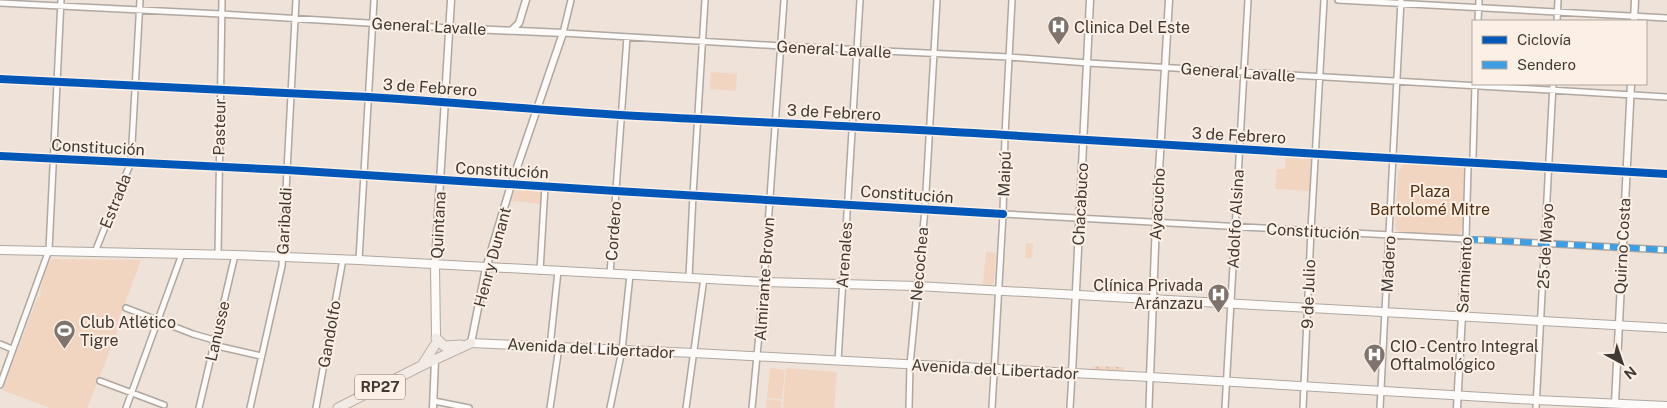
<svg xmlns="http://www.w3.org/2000/svg" width="1667" height="408" font-family="'Public Sans',sans-serif">
<defs>
<pattern id="garden-dots" width="8" height="8" patternUnits="userSpaceOnUse" patternTransform="scale(1.25)"><rect width="8" height="8" fill="#f1d5c1"/><path d="M2 2h.1M6 6h.1" fill="none" stroke="#d0b8a6" stroke-width="1.8" stroke-linecap="round"/></pattern>
</defs>
<rect width="100%" height="100%" fill="#eee2d9"/>
<path fill="#f1d5c1" d="M711,72L737,74L736,91L710,89Z
M1286,154L1313,156L1311,191L1275,189L1277,169H1285Z
M1405,164L1458,166L1464,169L1462,229L1459,235L1402,233L1396,230L1395,224L1398,172L1402,166Z
M515,190L542,192L541,204L511,201Z
M1026,243H1033L1032,258H1025Z
M986,252L996,253L994,283L991,286L983,285Z
M52,259L141,260L118,322L116,329L118,330L87,408H50L2,390L38,296L40,297L41,293L40,292C43,281 45,267 52,259Z
M770,368L785,370L782,399L767,398Z
M786,368L837,372L834,408H783Z
M767,399L782,401L781,408H766Z"/>
<path fill="url(#garden-dots)" d="M1093,366L1124,367V371L1092,370Z"/>
<g fill="none" stroke-linecap="round" stroke-linejoin="round">
<defs>
<path id="minor" d="M571,0L563,33L781,46L1009,57L1088,63L1667,97
M1338,0L1667,18
M0,3L221,14L449,28
M1478,21L1479,0
M1557,21L1558,0
M0,79C123,84 245,90 368,97C452,101 537,110 621,115C749,122 877,127 1005,135C1212,148 1419,159 1626,172
M0,156L287,170L616,191L1003,214L1667,250
M1466,239L1468,167L1473,157L1475,84
M95,252L131,162L140,0
M218,255L222,0
M359,260L374,0
M540,271L545,186
M610,274L627,37
M689,277L693,195L705,0
M126,308L193,334L214,340
M0,344L12,349
M213,345L261,356
M550,347L558,271
M838,361L860,0
M100,381L164,405
M0,385L49,250L61,0
M434,401L469,408
M126,408L182,254
M199,408L235,255
M250,408L282,266L296,0
M316,408L343,259
M550,408L559,347
M610,408L622,350L630,275
M686,408L704,278
M752,408L764,282L784,0
M909,408L910,365L925,209L937,0
M992,408L1003,214L1005,135L1012,0
M1070,408L1072,374
M1149,408L1150,377
M1225,408L1248,0
M1303,408L1311,230L1324,0
M1380,408L1401,0
M1536,408L1553,84"/>
<path id="tertiary" d="M1634,21L1635,0
M449,28L563,33L511,185L486,268L471,343
M511,31L519,23L526,0
M1626,172L1667,174
M435,264L451,0
M1072,374L1090,0
M1150,377L1156,222L1169,0
M1615,403L1631,84
M433,408L435,360
M1457,408L1466,239"/>
<path id="secondary" d="M0,250L235,255L359,260L764,282L917,286L1667,328
M435,264L436,338
M471,343L694,353L1150,377L1536,400L1667,406"/>
<path id="primary" d="M436,338L444,346L461,345
M423,364L435,345
M338,408L421,366L471,343"/>
</defs>
<use href="#minor" stroke="#afa7a0" stroke-width="8"/>
<use href="#tertiary" stroke="#afa7a0" stroke-width="9"/>
<use href="#secondary" stroke="#afa7a0" stroke-width="10"/>
<use href="#primary" stroke="#bfafa4" stroke-width="11"/>
<use href="#minor" stroke="#fcfbf9" stroke-width="5"/>
<use href="#tertiary" stroke="#fcfbf9" stroke-width="6"/>
<use href="#secondary" stroke="#fcfbf9" stroke-width="8"/>
<use href="#primary" stroke="#f1eae5" stroke-width="9"/>
<path stroke="#3f9ee2" stroke-width="6" stroke-dasharray="12 6" stroke-linecap="butt" d="M1466,239L1667,250"/>
<defs>
<path id="cycleway" d="M0,79C123,84 246,90 369,97C453,102 536,110 620,115C748,122 877,127 1005,135C1226,149 1446,161 1667,174
M0,156L287,170L616,191L1003,214"/>
</defs>
<use href="#cycleway" stroke="#fcf0e6" stroke-width="11"/>
<use href="#cycleway" stroke="#0057b8" stroke-width="8"/>
</g>
<defs>
<symbol id="hospital-pin" viewBox="-11 -11 22 30"><path d="M0 17L-7.5 6A9.5 9.5 0 1 1 7.5 6Z" fill="#7e746d" stroke="#fcf0e6"/><path d="M-5-5h3v3.5h4V-5h3V5h-3V1.5h-4V5h-3Z" fill="#fff"/></symbol>
<symbol id="stadium-pin" viewBox="-11 -11 22 30"><path d="M0 17L-7.5 6A9.5 9.5 0 1 1 7.5 6Z" fill="#7e746d" stroke="#fcf0e6"/><path d="M0-5a6.5 5 0 1 0 0 10a6.5 5 0 1 0 0-10ZM-3.5-1.8h7v3.6h-7Z" fill="#fff"/></symbol>
</defs>
<g fill-rule="evenodd">
<use href="#hospital-pin" x="1046" y="14" width="25" height="34"/>
<use href="#hospital-pin" x="1206" y="282" width="25" height="34"/>
<use href="#stadium-pin" x="52" y="318" width="25" height="34"/>
<use href="#hospital-pin" x="1362" y="342" width="25" height="34"/>
</g>
<g text-anchor="middle" stroke-width="4" stroke-linejoin="round" paint-order="stroke">
<rect fill="#fcf0e6" stroke="#797069" stroke-width="1" x="355" y="374.5" width="50" height="25" rx="4"/>
<g font-size="15" font-weight="bold" fill="#413933">
<text x="380" y="392">RP27</text>
</g>
<g font-size="16" fill="#413933" stroke="#fcf0e6">
<text transform="translate(429 26) rotate(3)" y="6">General Lavalle</text>
<text transform="translate(834 49) rotate(3)" y="6">General Lavalle</text>
<text transform="translate(1238 72) rotate(4)" y="6">General Lavalle</text>
<text transform="translate(430 87) rotate(4)" y="6">3 de Febrero</text>
<text transform="translate(834 112) rotate(3)" y="6">3 de Febrero</text>
<text transform="translate(219 127) rotate(-89)" y="6">Pasteur</text>
<text transform="translate(1239 135) rotate(3)" y="6">3 de Febrero</text>
<text transform="translate(98 147) rotate(3)" y="6">Constitución</text>
<text transform="translate(502 170) rotate(3)" y="6">Constitución</text>
<text transform="translate(1004 174) rotate(-88)" y="6">Maipú</text>
<text transform="translate(907 194) rotate(4)" y="6">Constitución</text>
<text transform="translate(115 201) rotate(-68)" y="6">Estrada</text>
<text transform="translate(1080 204) rotate(-87)" y="6">Chacabuco</text>
<text transform="translate(1157 204) rotate(-87)" y="6">Ayacucho</text>
<text transform="translate(1235 219) rotate(-87)" y="6">Adolfo Alsina</text>
<text transform="translate(284 221) rotate(-87)" y="6">Garibaldi</text>
<text transform="translate(438 225) rotate(-87)" y="6">Quintana</text>
<text transform="translate(613 231) rotate(-86)" y="6">Cordero</text>
<text transform="translate(1313 231) rotate(3)" y="6">Constitución</text>
<text transform="translate(1545 246) rotate(-87)" y="6">25 de Mayo</text>
<text transform="translate(1622 246) rotate(-87)" y="6">Quirno Costa</text>
<text transform="translate(844 255) rotate(-86)" y="6">Arenales</text>
<text transform="translate(492 257) rotate(-75)" y="6">Henry Dunant</text>
<text transform="translate(919 264) rotate(-85)" y="6">Necochea</text>
<text transform="translate(1388 264) rotate(-87)" y="6">Madero</text>
<text transform="translate(1464 275) rotate(-87)" y="6">Sarmiento</text>
<text transform="translate(764 279) rotate(-86)" y="6">Almirante Brown</text>
<text transform="translate(1308 294) rotate(-88)" y="6">9 de Julio</text>
<text transform="translate(217 331) rotate(-77)" y="6">Lanusse</text>
<text transform="translate(329 334) rotate(-80)" y="6">Gandolfo</text>
<text transform="translate(591 348) rotate(3)" y="6">Avenida del Libertador</text>
<text transform="translate(995 369) rotate(3)" y="6">Avenida del Libertador</text>
</g>
<g font-size="16" fill="#413933" stroke="#fcf0e6" text-anchor="start">
<text x="1074" y="33">Clinica Del Este</text>
<text x="1203" y="291" text-anchor="end">Clínica Privada<tspan x="1203" dy="18">Aránzazu</tspan></text>
<text x="80" y="328">Club Atlético<tspan x="80" dy="18">Tigre</tspan></text>
<text x="1390" y="352">CIO - Centro Integral<tspan x="1390" dy="18">Oftalmológico</tspan></text>
</g>
<g font-size="16" fill="#512e10" stroke="#fcf0e6">
<text x="1430" y="197">Plaza<tspan x="1430" dy="18">Bartolomé Mitre</tspan></text>
</g>
</g>
<rect x="1472" y="20" width="175" height="65" fill="#fcf0e6" stroke="#b1a79e"/>
<rect x="1482" y="36" width="25" height="8" fill="#0057b8" stroke="#b1a79e"/>
<text x="1517" y="45" font-size="15" fill="#413933">Ciclovía</text>
<rect x="1482" y="61" width="25" height="8" fill="#3f9ee2" stroke="#b1a79e"/>
<text x="1517" y="70" font-size="15" fill="#413933">Sendero</text>
<g transform="translate(1622 363) rotate(140)" stroke="#fcf0e6" stroke-width="4" paint-order="stroke">
<path d="M0-4L9 19L0 12L-9 19Z" fill="#413933"/>
<text y="-8" font-size="14" font-weight="bold" text-anchor="middle" fill="#413933">N</text>
</g>
</svg>
